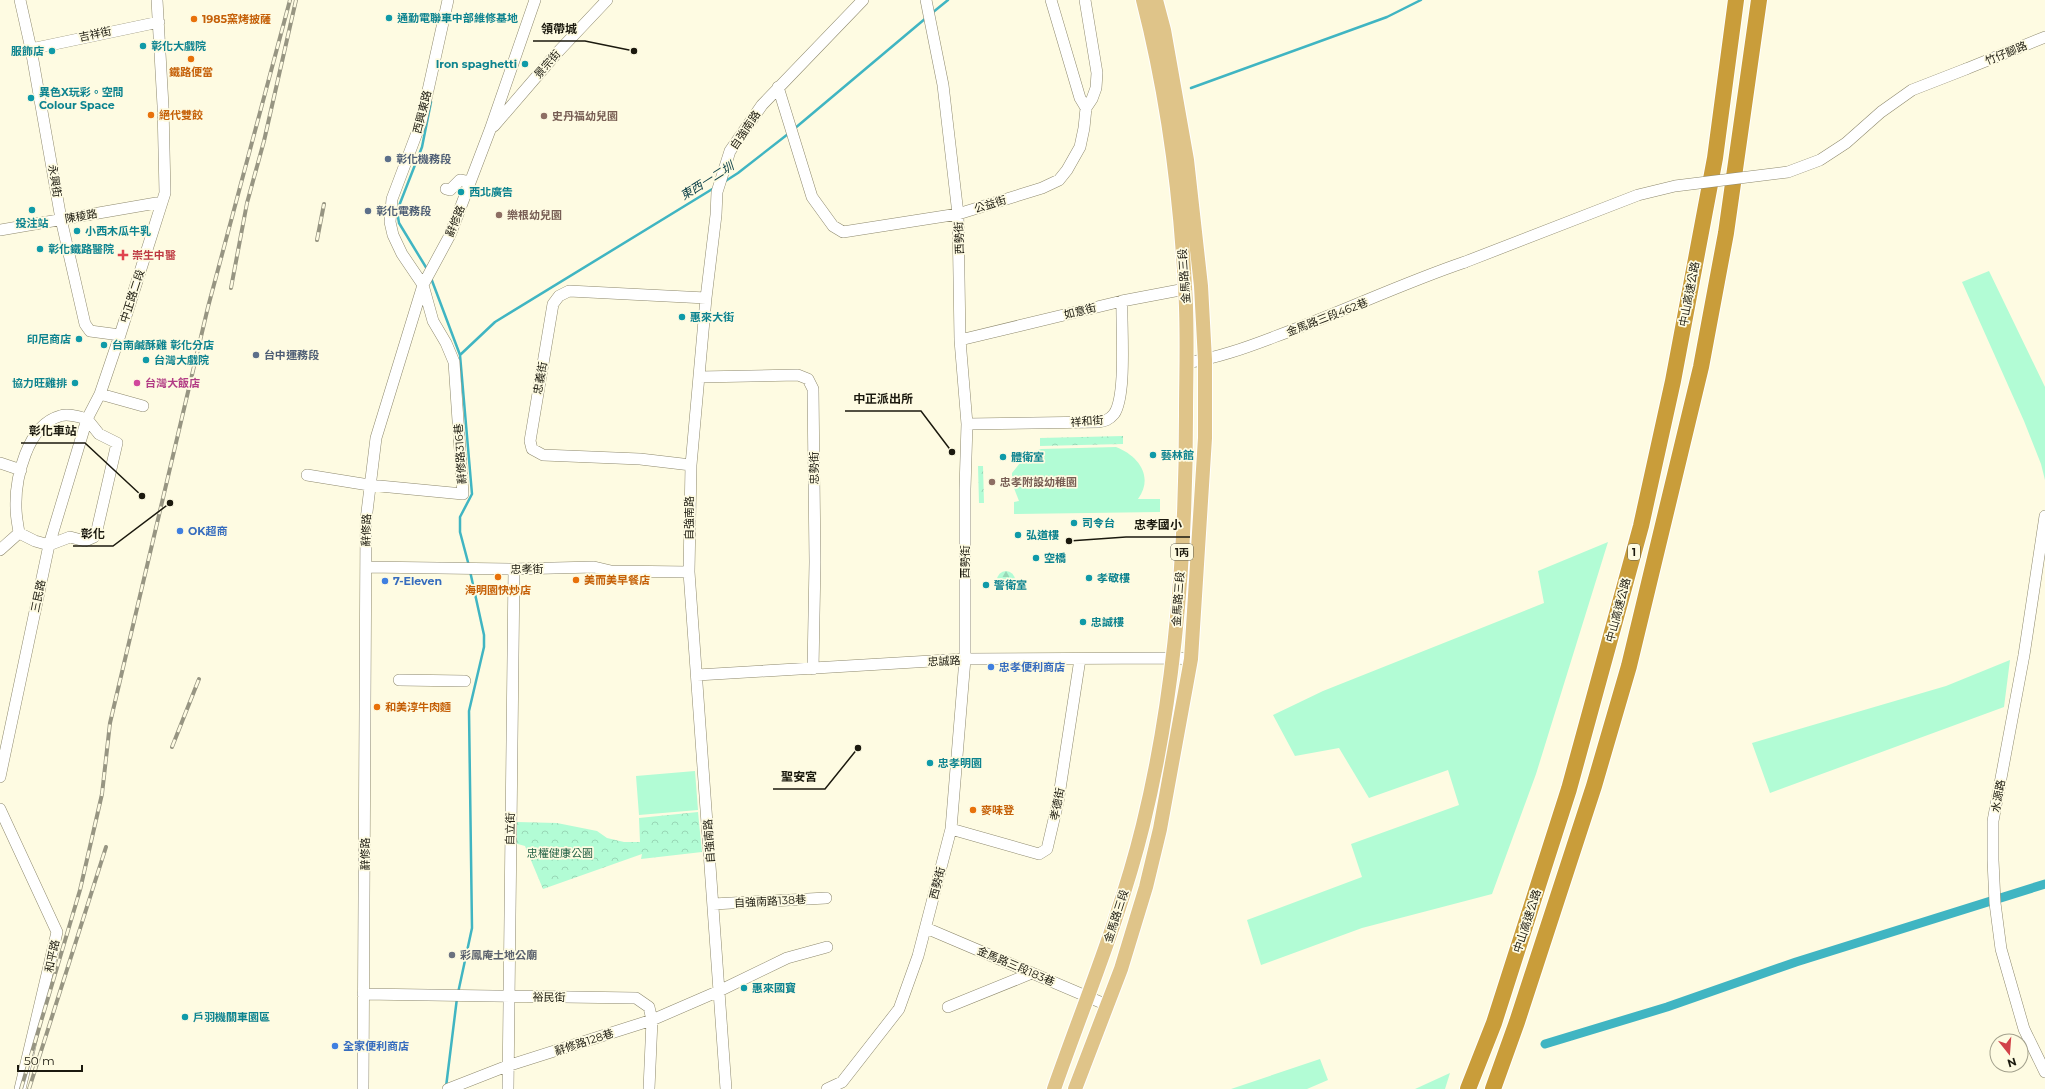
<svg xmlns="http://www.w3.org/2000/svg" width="2045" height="1089" font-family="Montserrat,'Noto Sans TC',sans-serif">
<defs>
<pattern id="forest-firs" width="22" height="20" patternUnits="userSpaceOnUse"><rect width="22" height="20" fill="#b2fcd5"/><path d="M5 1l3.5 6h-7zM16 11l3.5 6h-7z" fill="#98d7b6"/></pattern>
<pattern id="park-crowns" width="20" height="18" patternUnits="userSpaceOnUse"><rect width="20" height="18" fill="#b2fcd5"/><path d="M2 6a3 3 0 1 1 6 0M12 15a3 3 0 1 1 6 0" fill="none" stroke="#98d7b6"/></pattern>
</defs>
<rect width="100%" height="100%" fill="#fefbe2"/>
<path fill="#b2fcd5" d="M1989,271L2045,387V480L2041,464L2024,421L1962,282Z
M1116,447C1139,456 1154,477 1138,499H1160V512L1014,514V502L1019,501L1012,483V473L1027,454L1041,449Z
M1608,542L1536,774L1492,894L1362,928L1261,965L1247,920L1362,877L1351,844L1459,805L1448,770L1369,798L1339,748L1295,756L1273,715L1323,691L1544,603L1538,571Z
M2010,660L2004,707L1770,793L1752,743L1946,686Z
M695,771L698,810L639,815L636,776Z
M1320,1059L1328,1080L1307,1089H1231Z
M1450,1073L1445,1089H1415Z"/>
<path fill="url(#forest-firs)" d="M997 580a9 9 0 1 1 18 0a9 9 0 1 1-18 0Z"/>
<path fill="url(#park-crowns)" d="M1123,436V444L1040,446V438Z
M978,466H983L984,503H979Z
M698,812L702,852L641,859L642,854L543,889L525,846L514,843L517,822L557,823L597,831L607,838L624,842H640L639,818Z"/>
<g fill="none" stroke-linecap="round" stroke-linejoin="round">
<path stroke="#40b5c2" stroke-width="2.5" d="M932,13L948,0
M1191,88L1387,17L1421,0
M794,129L926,18
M724,182L738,173L788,134
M427,269L399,223L397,211L422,147L431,102
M431,278L460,355L472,494L460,517V532L469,566
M460,355L495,322L714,188
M458,993L472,928L469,711L484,647V635L470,571
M446,1087L457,998"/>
<path stroke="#40b5c2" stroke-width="9" d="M1545,1044L1667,1007L1796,962L2045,884"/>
<defs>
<path id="minor" d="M20,0L31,49L61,219L85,324L90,331L120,335
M1085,0L1097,73L1096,88L1092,99L1086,108
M31,49L159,22
M1966,69L2045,37
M778,87L812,197L833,226L843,232L958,214L1042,188L1059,180L1067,170L1080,147L1084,128L1086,108L1080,98L1051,0
M494,126L556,54L607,0
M446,189L450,190L460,180L470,182
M0,230L162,202
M960,340L1122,301L1201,286
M1186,363C1217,358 1245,348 1274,337C1338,314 1400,284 1465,262
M699,377L798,375L808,379L813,389L815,562L813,669
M100,394L143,406
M967,424L1098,422C1105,421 1109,420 1114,414C1127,396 1121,326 1122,301
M0,463L21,470
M691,465L640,459L543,455L532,449L530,441L553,304L559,296L569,291L706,298
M307,475L369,485L463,494L454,362L446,343L433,321L423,285L402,254L393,235L390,222L392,199L421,122L448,0
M2045,516L2024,655L1993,821V860L1995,903L2001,949L2024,1029L2045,1072
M19,533L35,541L49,545
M49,545L70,537L85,541L94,537L97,530L117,443L99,434L87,419
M0,550L19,533C18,525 16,517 16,508C15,479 27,425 60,416C68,413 79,417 87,419
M366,567L514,569L594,567L611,571L689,572
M697,675L965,659L1174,658L1191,659
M399,680L465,681
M0,777L49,545L87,419L100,394L120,335L165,193L163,106L157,0
M0,809L57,932L20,1089
M951,829L1039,854L1047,849L1058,802L1080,659
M713,904L826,898
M926,928L1107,1005
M363,994L636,998L649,1007L652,1020L649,1089
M948,1007L1032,973
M363,1089L366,520L376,438L423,285L450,235L490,130L535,0
M448,1089L507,1066L652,1020L719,991L787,958L827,947
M508,1089L514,569
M726,1089L689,572L691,465L706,298L716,215L717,192L730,151L762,105L863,0
M827,1089L842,1082L899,1009L918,956L951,829L965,659V489L967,424L960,340L958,214L943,85L926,0"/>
<path id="major" d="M1054,1089C1085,1001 1121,915 1143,825C1176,691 1186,552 1186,415C1186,372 1188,329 1185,287C1180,190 1167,94 1143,0
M1075,1089L1121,969L1146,887L1160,829L1191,659L1205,438V360L1201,286L1187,160L1164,30L1156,0"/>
<path id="highway" d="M1468,1089L1494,1023L1569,789L1641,526L1673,381L1715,158L1736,0
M1493,1089L1517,1022L1594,786L1629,666L1701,367L1726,233L1759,0"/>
</defs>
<use href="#minor" stroke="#8e896e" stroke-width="12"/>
<use href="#major" stroke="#fff" stroke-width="16"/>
<use href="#highway" stroke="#fff" stroke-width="18"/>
<use href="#minor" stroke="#fff" stroke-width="11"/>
<use href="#major" stroke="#dfc489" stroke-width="14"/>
<use href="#highway" stroke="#c99d3a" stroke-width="16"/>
<defs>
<path id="rail" d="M317,240L324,204
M231,288L247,203L264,141L296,0
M172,747L199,679
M21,1089L80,890L102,794L110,723L208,307L290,0
M29,1089L106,847"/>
</defs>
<use href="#rail" stroke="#979582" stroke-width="4"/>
<use href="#rail" stroke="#fefbe2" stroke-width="2.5" stroke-dasharray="8" stroke-linecap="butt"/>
<defs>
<path id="minor-bridge" d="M1465,262L1638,195L1675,186L1788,172L1820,160L1846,143L1881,112L1912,90L1966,69"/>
</defs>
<use href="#minor-bridge" stroke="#8e896e" stroke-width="12" stroke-linecap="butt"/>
<use href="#minor-bridge" stroke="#fff" stroke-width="11"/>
</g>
<g fill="#0f9aa8" stroke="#fefbe2" stroke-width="1.5">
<circle cx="389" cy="18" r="4"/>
<circle cx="143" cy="46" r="4"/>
<circle cx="52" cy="51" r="4"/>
<circle cx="525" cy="64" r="4"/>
<circle cx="31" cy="98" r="4"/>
<circle cx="461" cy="192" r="4"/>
<circle cx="32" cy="210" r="4"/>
<circle cx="77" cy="231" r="4"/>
<circle cx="40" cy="249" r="4"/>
<circle cx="682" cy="317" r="4"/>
<circle cx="79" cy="339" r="4"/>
<circle cx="104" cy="345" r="4"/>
<circle cx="146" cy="360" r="4"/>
<circle cx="75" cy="383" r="4"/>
<circle cx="1153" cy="455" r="4"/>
<circle cx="1003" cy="457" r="4"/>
<circle cx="1074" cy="523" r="4"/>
<circle cx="1018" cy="535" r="4"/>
<circle cx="1036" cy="558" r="4"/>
<circle cx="1089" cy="578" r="4"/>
<circle cx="986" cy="585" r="4"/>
<circle cx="1083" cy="622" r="4"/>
<circle cx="930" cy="763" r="4"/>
<circle cx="744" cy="988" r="4"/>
<circle cx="185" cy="1017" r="4"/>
</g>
<g fill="#e8710a" stroke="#fefbe2" stroke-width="1.5">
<circle cx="194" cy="19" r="4"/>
<circle cx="191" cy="59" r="4"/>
<circle cx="151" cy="115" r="4"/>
<circle cx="498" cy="577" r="4"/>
<circle cx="576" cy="580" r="4"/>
<circle cx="377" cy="707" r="4"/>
<circle cx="973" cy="810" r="4"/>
</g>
<g fill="#8d6e63" stroke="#fefbe2" stroke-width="1.5">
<circle cx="544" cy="116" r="4"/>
<circle cx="499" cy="215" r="4"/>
<circle cx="992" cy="482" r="4"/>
</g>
<g fill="#5c6f8a" stroke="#fefbe2" stroke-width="1.5">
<circle cx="388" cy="159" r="4"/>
<circle cx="368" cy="211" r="4"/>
<circle cx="256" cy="355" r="4"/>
</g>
<path fill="#e0444e" stroke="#fefbe2" stroke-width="1.5" d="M121 249h4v4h4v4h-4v4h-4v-4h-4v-4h4z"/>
<circle fill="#d1479c" stroke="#fefbe2" stroke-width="1.5" cx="137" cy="383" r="4"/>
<g fill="#3f7fe0" stroke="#fefbe2" stroke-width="1.5">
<circle cx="180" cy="531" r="4"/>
<circle cx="385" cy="581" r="4"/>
<circle cx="991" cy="667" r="4"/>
<circle cx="335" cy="1046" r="4"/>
</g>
<circle fill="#6b7280" stroke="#fefbe2" stroke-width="1.5" cx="452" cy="955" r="4"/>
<g text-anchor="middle" stroke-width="3.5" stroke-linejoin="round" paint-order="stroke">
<g fill="#fefbe2" stroke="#5f5d4e" stroke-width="1">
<rect x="1171" y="544" width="22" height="16" rx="3"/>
<rect x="1628" y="544" width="12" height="16" rx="3"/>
</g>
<g font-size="10" font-weight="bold" fill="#1b190e">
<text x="1182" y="556">1丙</text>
<text x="1634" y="556">1</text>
</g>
<g font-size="11" font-weight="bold" fill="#0d838f" stroke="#fefbe2" text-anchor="start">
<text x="397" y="22">通勤電聯車中部維修基地</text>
<text x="151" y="50">彰化大戲院</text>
<text x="44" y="55" text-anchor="end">服飾店</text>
<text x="517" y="68" text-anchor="end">Iron spaghetti</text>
<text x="39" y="96">異色X玩彩。空間<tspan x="39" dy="13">Colour Space</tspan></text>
<text x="469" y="196">西北廣告</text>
<text x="32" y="227" text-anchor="middle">投注站</text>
<text x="85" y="235">小西木瓜牛乳</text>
<text x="48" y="253">彰化鐵路醫院</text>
<text x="690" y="321">惠來大街</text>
<text x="71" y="343" text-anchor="end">印尼商店</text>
<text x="112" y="349">台南鹹酥雞 彰化分店</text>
<text x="154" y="364">台灣大戲院</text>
<text x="67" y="387" text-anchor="end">協力旺雞排</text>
<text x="1161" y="459">藝林館</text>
<text x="1011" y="461">體衛室</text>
<text x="1082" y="527">司令台</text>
<text x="1026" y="539">弘道樓</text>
<text x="1044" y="562">空橋</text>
<text x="1097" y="582">孝敬樓</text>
<text x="994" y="589">警衛室</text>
<text x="1091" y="626">忠誠樓</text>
<text x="938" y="767">忠孝明園</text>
<text x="752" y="992">惠來國寶</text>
<text x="193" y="1021">戶羽機關車園區</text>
</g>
<g font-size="11" font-weight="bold" fill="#c56008" stroke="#fefbe2" text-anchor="start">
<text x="202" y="23">1985窯烤披薩</text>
<text x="191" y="76" text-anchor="middle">鐵路便當</text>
<text x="159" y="119">絕代雙餃</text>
<text x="584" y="584">美而美早餐店</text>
<text x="498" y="594" text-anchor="middle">海明園快炒店</text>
<text x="385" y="711">和美淳牛肉麵</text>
<text x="981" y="814">麥味登</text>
</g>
<g font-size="11" fill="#1b190e" stroke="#fefbe2">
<text transform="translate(95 34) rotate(-12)" y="4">吉祥街</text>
<text transform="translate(2006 53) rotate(-22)" y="4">竹仔腳路</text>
<text transform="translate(547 64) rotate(-49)" y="4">景宗街</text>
<text transform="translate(422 112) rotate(-76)" y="4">西興東路</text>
<text transform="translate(745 130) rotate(-56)" y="4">自強南路</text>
<text transform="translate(55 181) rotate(81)" y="4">永興街</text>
<text transform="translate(990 204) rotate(-17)" y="4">公益街</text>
<text transform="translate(81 216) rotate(-10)" y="4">陳稜路</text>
<text transform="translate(455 221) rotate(-68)" y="4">辭修路</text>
<text transform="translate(959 238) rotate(-92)" y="4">西勢街</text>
<text transform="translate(1184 276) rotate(-94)" y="4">金馬路三段</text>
<text transform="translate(1689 294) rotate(-79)" y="4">中山高速公路</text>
<text transform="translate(132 296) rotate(-72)" y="4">中正路二段</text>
<text transform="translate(1080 311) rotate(-14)" y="4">如意街</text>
<text transform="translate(1327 317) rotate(-21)" y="4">金馬路三段462巷</text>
<text transform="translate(540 378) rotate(-80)" y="4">忠義街</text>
<text transform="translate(1087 421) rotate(-4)" y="4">祥和街</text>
<text transform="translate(460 454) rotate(-94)" y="4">辭修路316巷</text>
<text transform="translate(814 468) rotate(-91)" y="4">忠勢街</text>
<text transform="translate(689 518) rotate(-90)" y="4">自強南路</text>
<text transform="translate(366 530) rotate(-88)" y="4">辭修路</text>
<text transform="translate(965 562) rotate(-90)" y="4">西勢街</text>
<text transform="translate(527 569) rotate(-1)" y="4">忠孝街</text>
<text transform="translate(38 596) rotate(-78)" y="4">三民路</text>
<text transform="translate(1178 599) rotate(-86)" y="4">金馬路三段</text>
<text transform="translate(1618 610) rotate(-75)" y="4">中山高速公路</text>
<text transform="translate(944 661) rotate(-3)" y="4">忠誠路</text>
<text transform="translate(1998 796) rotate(-80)" y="4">水源路</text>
<text transform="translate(1057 804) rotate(-79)" y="4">孝德街</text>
<text transform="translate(510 829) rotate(-89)" y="4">自立街</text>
<text transform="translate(709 841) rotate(-94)" y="4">自強南路</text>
<text transform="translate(365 854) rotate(-90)" y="4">辭修路</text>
<text transform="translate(937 883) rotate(-76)" y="4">西勢街</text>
<text transform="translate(770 901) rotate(-3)" y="4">自強南路138巷</text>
<text transform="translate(1116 916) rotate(-72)" y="4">金馬路三段</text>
<text transform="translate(1527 921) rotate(-72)" y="4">中山高速公路</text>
<text transform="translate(52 956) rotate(-78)" y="4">和平路</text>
<text transform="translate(1016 966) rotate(23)" y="4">金馬路三段183巷</text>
<text transform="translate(549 997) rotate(1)" y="4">裕民街</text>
<text transform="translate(584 1042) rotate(-18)" y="4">辭修路128巷</text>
</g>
<g font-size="11" font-weight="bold" fill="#785e54" stroke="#fefbe2" text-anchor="start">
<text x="552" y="120">史丹福幼兒園</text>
<text x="507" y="219">樂根幼兒園</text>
<text x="1000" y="486">忠孝附設幼稚園</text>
</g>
<g font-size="11" font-weight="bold" fill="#4e5e75" stroke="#fefbe2" text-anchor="start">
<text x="396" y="163">彰化機務段</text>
<text x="376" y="215">彰化電務段</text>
<text x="264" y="359">台中運務段</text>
</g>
<g font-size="11" font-weight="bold" fill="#be3a42" stroke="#fefbe2" text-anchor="start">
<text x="132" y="259">崇生中醫</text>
</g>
<g font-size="11" font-weight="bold" fill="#b23c85" stroke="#fefbe2" text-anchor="start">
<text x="145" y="387">台灣大飯店</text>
</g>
<g font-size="11" font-weight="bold" fill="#366cbe" stroke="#fefbe2" text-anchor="start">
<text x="188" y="535">OK超商</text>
<text x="393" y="585">7-Eleven</text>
<text x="999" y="671">忠孝便利商店</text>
<text x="343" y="1050">全家便利商店</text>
</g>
<g font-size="11" fill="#236246" stroke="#fefbe2">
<text x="560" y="857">忠權健康公園</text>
</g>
<g font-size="11" font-weight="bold" fill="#5b616d" stroke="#fefbe2" text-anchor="start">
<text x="460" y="959">彩鳳庵土地公廟</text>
</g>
<g font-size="12" font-style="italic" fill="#12454b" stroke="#fefbe2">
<text transform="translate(707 181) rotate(-32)" y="4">東西一二圳</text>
</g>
</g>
<path fill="none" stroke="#1b190e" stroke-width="1.5" d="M634 51L585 41H533M952 452L921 411H845M142 496L85 443H21M1069 541L1126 537H1190M170 503L113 546H73M858 748L825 789H773"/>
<g fill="#1b190e" stroke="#fefbe2" stroke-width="1.5">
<circle cx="634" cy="51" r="4"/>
<circle cx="952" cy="452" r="4"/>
<circle cx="142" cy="496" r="4"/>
<circle cx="1069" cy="541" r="4"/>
<circle cx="170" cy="503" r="4"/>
<circle cx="858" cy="748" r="4"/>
</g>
<g font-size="12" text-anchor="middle" font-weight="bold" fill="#1b190e" stroke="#fefbe2" stroke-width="3.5" stroke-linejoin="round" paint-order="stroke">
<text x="559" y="33">領帶城</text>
<text x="883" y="403">中正派出所</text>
<text x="53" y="435">彰化車站</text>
<text x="1158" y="529">忠孝國小</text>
<text x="93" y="538">彰化</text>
<text x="799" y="781">聖安宮</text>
</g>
<g transform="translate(2009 1053) rotate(163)"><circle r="19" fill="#fefbe2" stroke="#a3a18d"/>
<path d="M0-3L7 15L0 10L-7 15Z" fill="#d24249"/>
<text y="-6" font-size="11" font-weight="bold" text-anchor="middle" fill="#1b190e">N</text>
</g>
<path d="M18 1065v6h64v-6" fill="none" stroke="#1b190e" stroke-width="2"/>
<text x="24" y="1065" font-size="12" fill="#1b190e" stroke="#fefbe2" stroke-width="3" paint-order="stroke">50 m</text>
</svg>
